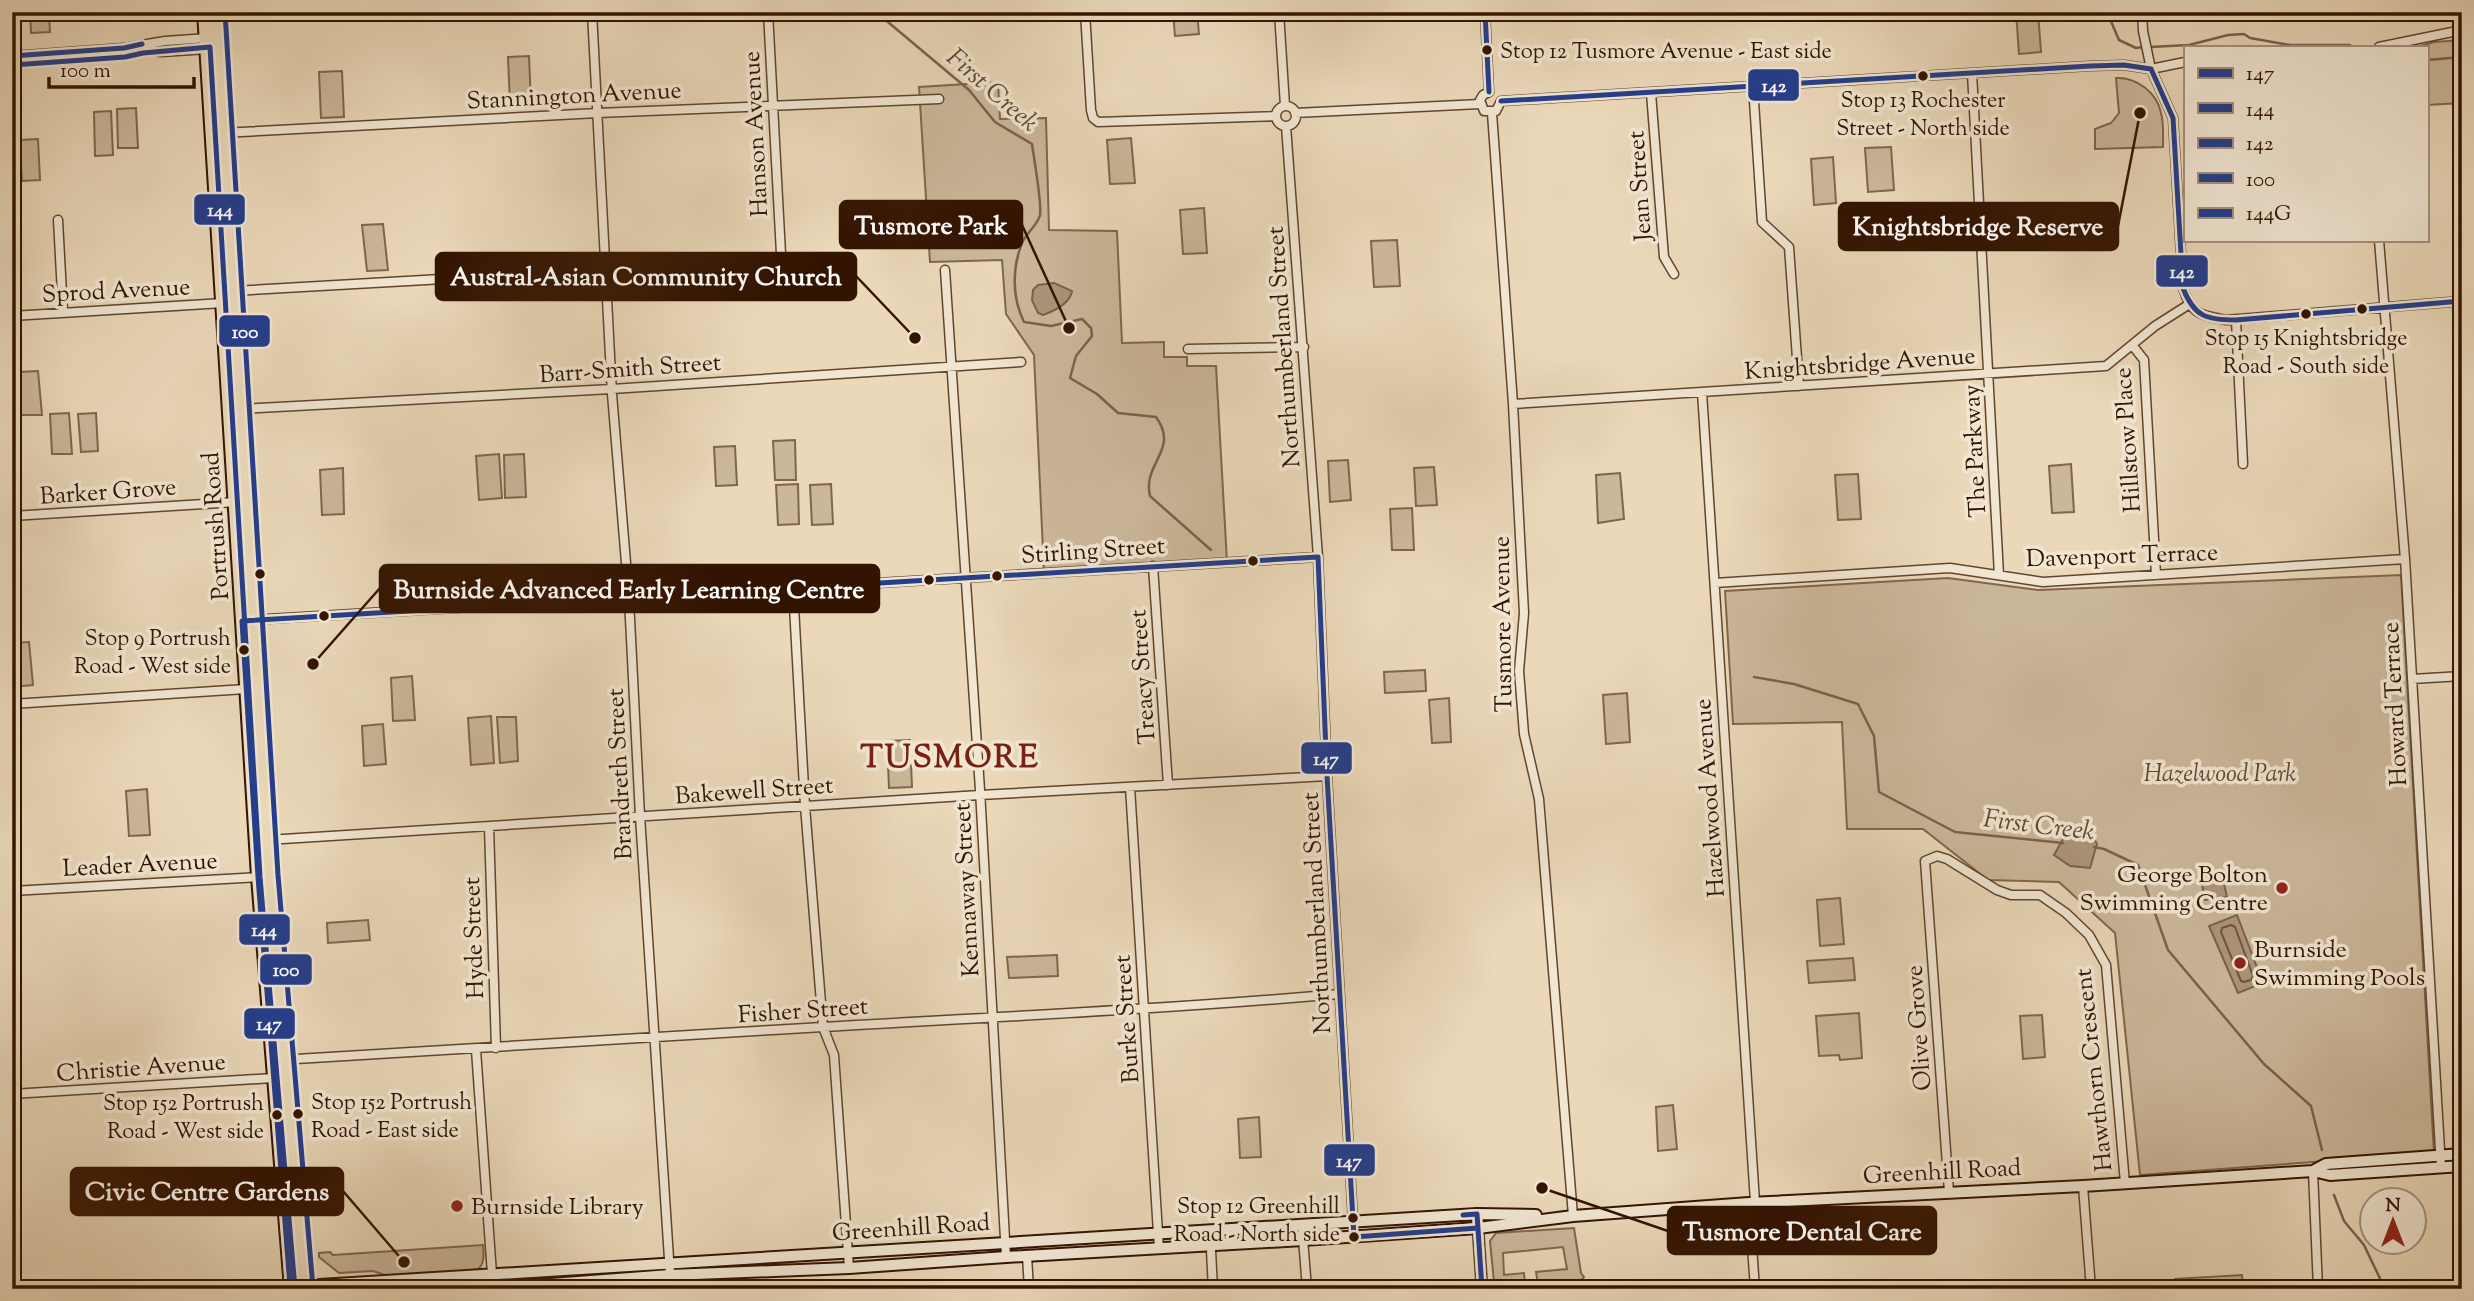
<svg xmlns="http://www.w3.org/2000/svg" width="2474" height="1301" font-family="'Sorts Mill Goudy',serif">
<rect width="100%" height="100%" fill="#ead8b9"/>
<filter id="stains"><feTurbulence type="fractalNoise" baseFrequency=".00286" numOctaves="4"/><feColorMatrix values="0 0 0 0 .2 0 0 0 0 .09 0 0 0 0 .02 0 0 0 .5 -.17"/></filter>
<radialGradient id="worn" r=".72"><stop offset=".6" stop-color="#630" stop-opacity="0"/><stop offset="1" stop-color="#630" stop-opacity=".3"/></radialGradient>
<path fill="#cbb79a" stroke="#7f664e" stroke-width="2" d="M30,12H49L50,32L31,33Z
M1173,12H1197L1199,34L1175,36Z
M2016,12H2038L2041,52L2019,54Z
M2462,40V103L2427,105V47H2416L2434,42Z
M529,56L531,103L510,104L508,57Z
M342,71L344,117L321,118L319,72Z
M2116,78C2136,77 2157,92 2161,113C2164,123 2163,136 2163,147L2095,149V129L2111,123L2119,113Z
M998,82L1000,119L1046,118L1049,230L1117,231L1122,343L1164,342V357H1187V366H1216L1227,562L1044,573L1034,355L1006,314L1002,260L930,262L919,87Z
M136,108L138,148H118L117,109Z
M111,111L113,155L95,156L94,112Z
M1131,138L1135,183L1110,184L1107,140Z
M38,139L40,180L22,181L19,140Z
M1891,147L1894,190L1868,192L1865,148Z
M1833,157L1836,203L1814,205L1811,159Z
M1204,208L1207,253L1183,254L1180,210Z
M383,224L388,270L367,271L362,225Z
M1397,240L1400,286L1374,287L1371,241Z
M38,371L42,415H21L18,372Z
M69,413L72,454H52L50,414Z
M96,413L98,451L81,452L78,414Z
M795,440L796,480H775L773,441Z
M735,446L737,485L716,486L714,447Z
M499,454L502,498L479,500L476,456Z
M524,454L526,497L505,498L504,455Z
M1348,460L1351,500L1330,502L1328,461Z
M2071,464L2074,512L2052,513L2049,466Z
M1434,467L1437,505L1416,506L1414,468Z
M343,468L344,514L322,515L320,470Z
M1620,473L1624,519L1598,523L1596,475Z
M1858,474L1861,519L1838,520L1835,475Z
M798,484L799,524L778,525L776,485Z
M831,484L833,524L812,525L810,485Z
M1412,508L1414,550H1392L1390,509Z
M2401,575L2434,1153L2140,1175L2115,933L2059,882L1988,880L1923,829H1847L1842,722L1733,724L1725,591L1948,578L2038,590Z
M29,642L33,685L12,687V643Z
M1425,670L1426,691L1385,693L1384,672Z
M412,676L415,720L393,721L391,678Z
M1627,693L1630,742L1606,744L1603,695Z
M1449,698L1451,742L1432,743L1429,700Z
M491,716L494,763L471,765L468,718Z
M497,717H516L518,761L500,763Z
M383,724L386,764L364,766L362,726Z
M910,740L912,787L889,788L887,741Z
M147,789L150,835L129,836L126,791Z
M1840,898L1844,944L1820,946L1817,900Z
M368,920L370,940L328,943L327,923Z
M1057,955L1058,976L1009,978L1007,957Z
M1853,958L1855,980L1809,983L1807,961Z
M1859,1013L1862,1058L1840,1060L1839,1055L1819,1056L1816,1016Z
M2042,1015L2045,1057L2023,1059L2020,1016Z
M1673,1105L1677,1149L1658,1151L1656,1107Z
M1259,1117L1261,1157L1240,1158L1238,1119Z
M1574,1228L1581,1273L1584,1277L1576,1286L1561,1282L1538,1284L1536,1272L1567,1269L1563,1247L1503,1253L1504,1275L1524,1273L1525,1285C1515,1286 1502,1290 1494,1282L1490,1241L1496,1233Z
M483,1245C484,1256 485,1267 473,1273L385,1275L373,1271L339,1273L319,1257V1253L330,1252L333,1255Z
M2242,1275L2243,1289H2176L2175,1279Z"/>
<path fill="#ac957a" stroke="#7c614a" stroke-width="2" d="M1054,283L1072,291C1070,304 1054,311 1043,315L1038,313L1032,300L1033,290L1038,285Z
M2067,837H2093L2097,844L2090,868L2070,866L2054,855L2063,839Z
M2221,870L2227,897L2205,900L2200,874Z
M2237,915L2263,983L2238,993L2209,926Z"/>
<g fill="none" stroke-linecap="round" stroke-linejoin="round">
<path stroke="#70543e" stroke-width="2" d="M2231,925L2235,927L2253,976L2251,980L2244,982L2241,981L2221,932L2222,928Z"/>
<path stroke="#7c614a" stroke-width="2.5" d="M876,12L969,90L995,122L1032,144C1034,159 1042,203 1040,215C1038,225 1026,233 1022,243C1012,268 1012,298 1024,322L1051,326L1082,319L1091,328L1092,336L1076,356L1070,378L1097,394L1118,413L1156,417C1180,450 1142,463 1150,496L1211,550
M2107,12L2119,40L2136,48L2143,47
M2150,47L2189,45L2228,35L2244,34L2250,38L2290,45H2350
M2427,60L2462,57
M1754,677L1794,684L1858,704L1874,736L1879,792L1955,832L2063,843
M2094,847L2104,849L2138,865L2168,950L2264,1064L2311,1106L2322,1150
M2334,1195L2344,1221L2364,1245L2385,1289"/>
<defs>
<path id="minor" d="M592,12L612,394L629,599L640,816L671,1289
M1085,12L1091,110L1093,118L1098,122L1276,116
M1279,12L1285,106
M1485,12L1489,92
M2142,12L2143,31L2151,69L2173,118L2183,288C2192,315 2200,315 2226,320L2462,301
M130,47L165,41L208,38
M2379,47L2462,30
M12,56L124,48L161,52L208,49
M1972,73L1999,575
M1753,86L1762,222L1789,247L1799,386
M1489,92L1483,95L1480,100L1484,111H1496L1501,101
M1651,93L1664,257L1674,274
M1501,101L2090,66L2124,65L2151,69L2185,62
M1276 116a10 10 0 1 1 20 0a10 10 0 1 1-20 0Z
M1295,113L1480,104
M1492,113L1513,404L1524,613L1519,671L1524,734L1539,799L1573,1216
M1286,126L1318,557L1327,776L1354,1237
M222,133L598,113L939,99
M58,220L63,312
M2379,240L2405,559L2441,1167
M945,270L980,790L1006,1257
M234,291L773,260L781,254L768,12
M12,316L223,303
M2236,320L2243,464
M2133,346L2144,360L2156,575
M1188,349L1304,347
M1702,392L1755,1202
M1513,404L2106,366L2155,326L2188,305
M238,409L612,389L1021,362
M12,516L236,502
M1153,566L1168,785
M1715,583L1950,568L2043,582L2405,559
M793,588L805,806L822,1015L823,1027L834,1055L849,1268
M251,620L1318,557
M2412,679L2462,676
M12,704L246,689
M1130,787L1159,1249
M489,827L496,1048
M267,840L980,795L1327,776
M12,891L261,877
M476,1050L493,1288
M280,1058L296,1059C471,1049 647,1037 823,1027C995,1017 1167,1009 1339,994
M12,1094L273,1078
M2313,1171L2318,1289
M2083,1186L2091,1289
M1949,1192L1925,861L1937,856L1947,859L1997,890L2011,895H2040L2066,913L2089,935L2106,965L2125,1183
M1749,1203L1755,1289
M1302,1226L1307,1289
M1210,1231L1213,1289
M1027,1256L1029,1289"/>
<path id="tertiary" d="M1477,1214L1482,1289"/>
<path id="secondary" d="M2313,1171L2326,1164L2462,1154
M254,1289L1477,1214L1536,1215
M486,1289L670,1275L849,1268L1006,1257L1303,1240L1478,1228L1573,1216L1749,1203L2083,1186L2313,1171L2330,1175L2462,1166"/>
<path id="trunk" d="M204,12L258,877L291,1289
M216,12L269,876L304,1289"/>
</defs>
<use href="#minor" stroke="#61452f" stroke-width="11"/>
<use href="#tertiary" stroke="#61452f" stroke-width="13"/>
<use href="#secondary" stroke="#331401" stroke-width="14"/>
<use href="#trunk" stroke="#331401" stroke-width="16"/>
<use href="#minor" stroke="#f1e6d2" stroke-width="8"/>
<use href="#tertiary" stroke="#f1e6d2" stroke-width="10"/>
<use href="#secondary" stroke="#f1e6d2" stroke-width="10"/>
<use href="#trunk" stroke="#ead8b9" stroke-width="12"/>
<defs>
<path id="bus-1" d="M1318,557L1327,776L1354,1237L1478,1228
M1463,1215L1477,1214L1482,1289
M257,1289L290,1286L258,877L242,621L1318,557"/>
<path id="bus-2" d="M13,65L125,57L143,53L210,47L260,877L295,1289"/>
<path id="bus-3" d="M1485,12L1489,92
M2151,69L2173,118L2183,288C2194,317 2207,320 2236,320L2462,301
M1501,101L2090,66L2124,65L2151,69"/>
<path id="bus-4" d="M225,12L278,875L313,1288"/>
<path id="bus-5" d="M12,56L124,48L142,44"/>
</defs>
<use href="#bus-1" stroke="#f1e6d2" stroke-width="10"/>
<use href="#bus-2" stroke="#f1e6d2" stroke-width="10"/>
<use href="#bus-3" stroke="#f1e6d2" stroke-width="10"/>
<use href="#bus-4" stroke="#f1e6d2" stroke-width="10"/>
<use href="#bus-5" stroke="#f1e6d2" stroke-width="10"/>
<use href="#bus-1" stroke="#243e8c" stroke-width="5"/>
<use href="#bus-2" stroke="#243e8c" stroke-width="5"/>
<use href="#bus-3" stroke="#243e8c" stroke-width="5"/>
<use href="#bus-4" stroke="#243e8c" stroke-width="5"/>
<use href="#bus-5" stroke="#243e8c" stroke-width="5"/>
</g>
<g fill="#331401" stroke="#f1e6d2" stroke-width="2.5">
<circle cx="1487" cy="50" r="6"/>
<circle cx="1923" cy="76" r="6"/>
<circle cx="2362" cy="309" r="6"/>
<circle cx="2306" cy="314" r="6"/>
<circle cx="1253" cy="561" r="6"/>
<circle cx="260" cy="574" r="6"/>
<circle cx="997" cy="576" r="6"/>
<circle cx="929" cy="580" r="6"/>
<circle cx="324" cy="616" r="6"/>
<circle cx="244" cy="650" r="6"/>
<circle cx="298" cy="1114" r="6"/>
<circle cx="277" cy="1115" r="6"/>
<circle cx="1353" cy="1218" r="6"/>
<circle cx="1354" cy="1237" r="6"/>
</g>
<g fill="#8f2418" stroke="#f1e6d2" stroke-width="2.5">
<circle cx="2282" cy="888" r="7"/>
<circle cx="2240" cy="963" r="7"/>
<circle cx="457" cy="1206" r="7"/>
</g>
<g text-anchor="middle" stroke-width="7" stroke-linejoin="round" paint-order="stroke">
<g font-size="22" fill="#331401" stroke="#f1e6d2" text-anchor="end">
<text x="1500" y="58" text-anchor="start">Stop 12 Tusmore Avenue - East side</text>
<text x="1923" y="107" text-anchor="middle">Stop 13 Rochester<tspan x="1923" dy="28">Street - North side</tspan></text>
<text x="2306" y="345" text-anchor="middle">Stop 15 Knightsbridge<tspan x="2306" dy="28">Road - South side</tspan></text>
<text x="231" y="645">Stop 9 Portrush<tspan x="231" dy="28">Road - West side</tspan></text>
<text x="311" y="1109" text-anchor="start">Stop 152 Portrush<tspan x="311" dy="28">Road - East side</tspan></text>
<text x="264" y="1110">Stop 152 Portrush<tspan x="264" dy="28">Road - West side</tspan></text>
<text x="1340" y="1213">Stop 12 Greenhill<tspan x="1340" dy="28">Road - North side</tspan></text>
</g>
<g font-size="24" fill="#331401" stroke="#f1e6d2">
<text transform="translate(574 95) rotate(-3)" y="8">Stannington Avenue</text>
<text transform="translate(755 134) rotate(-93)" y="8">Hanson Avenue</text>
<text transform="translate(1639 186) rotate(-94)" y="8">Jean Street</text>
<text transform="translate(116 290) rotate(-3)" y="8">Sprod Avenue</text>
<text transform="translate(1283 347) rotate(-94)" y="8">Northumberland Street</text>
<text transform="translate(1860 363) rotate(-4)" y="8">Knightsbridge Avenue</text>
<text transform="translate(630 368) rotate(-4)" y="8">Barr-Smith Street</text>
<text transform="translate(2127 440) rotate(-94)" y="8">Hillstow Place</text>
<text transform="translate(1974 451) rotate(-93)" y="8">The Parkway</text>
<text transform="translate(108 491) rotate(-4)" y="8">Barker Grove</text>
<text transform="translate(215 526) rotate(-94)" y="8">Portrush Road</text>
<text transform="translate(1093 550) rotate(-4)" y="8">Stirling Street</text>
<text transform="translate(2122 555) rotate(-2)" y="8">Davenport Terrace</text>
<text transform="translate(1502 624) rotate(-91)" y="8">Tusmore Avenue</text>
<text transform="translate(1142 677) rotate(-94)" y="8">Treacy Street</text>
<text transform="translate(2394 704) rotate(-93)" y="8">Howard Terrace</text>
<text transform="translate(619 774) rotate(-93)" y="8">Brandreth Street</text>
<text transform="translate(754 790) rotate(-4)" y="8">Bakewell Street</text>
<text transform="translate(1709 798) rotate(-94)" y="8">Hazelwood Avenue</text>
<text transform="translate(140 864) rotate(-3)" y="8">Leader Avenue</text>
<text transform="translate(966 890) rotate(-93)" y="8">Kennaway Street</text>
<text transform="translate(1316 913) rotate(-93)" y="8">Northumberland Street</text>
<text transform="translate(473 938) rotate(-92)" y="8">Hyde Street</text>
<text transform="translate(803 1010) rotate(-4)" y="8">Fisher Street</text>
<text transform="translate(1126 1019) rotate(-94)" y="8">Burke Street</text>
<text transform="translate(1918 1028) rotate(-94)" y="8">Olive Grove</text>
<text transform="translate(141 1067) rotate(-4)" y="8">Christie Avenue</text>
<text transform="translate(2093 1070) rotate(-96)" y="8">Hawthorn Crescent</text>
<text transform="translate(1942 1171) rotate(-3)" y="8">Greenhill Road</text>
<text transform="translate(911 1227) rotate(-4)" y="8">Greenhill Road</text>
</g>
<g font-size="24" font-style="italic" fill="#61452f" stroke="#f1e6d2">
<text x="2220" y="781">Hazelwood Park</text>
</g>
<g font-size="24" fill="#331401" stroke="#f1e6d2" text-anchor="start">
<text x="2268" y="882" text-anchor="end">George Bolton<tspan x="2268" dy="28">Swimming Centre</tspan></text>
<text x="2254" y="957">Burnside<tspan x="2254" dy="28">Swimming Pools</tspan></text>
<text x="471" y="1214">Burnside Library</text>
</g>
<g font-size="26" font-style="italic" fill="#634831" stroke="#f1e6d2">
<text transform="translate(993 89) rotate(41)" y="9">First Creek</text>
<text transform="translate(2039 824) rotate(7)" y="9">First Creek</text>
</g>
<g font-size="32" font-weight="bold" letter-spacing="2" fill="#7a1f14" stroke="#f1e6d2">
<text x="950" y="767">TUSMORE</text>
</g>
</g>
<path fill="none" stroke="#331401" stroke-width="2.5" d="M1069 328L1022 225M2140 113L2118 226M915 338L856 276M313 664L380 588M404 1262L343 1191M1542 1188L1668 1231"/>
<g fill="#331401" stroke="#f1e6d2" stroke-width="2.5">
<circle cx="1069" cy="328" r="7"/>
<circle cx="2140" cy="113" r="7"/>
<circle cx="915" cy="338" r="7"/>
<circle cx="313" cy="664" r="7"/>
<circle cx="404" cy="1262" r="7"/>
<circle cx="1542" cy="1188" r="7"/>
</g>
<g fill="#331401" stroke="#331401" stroke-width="2.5">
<rect x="840" y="201" width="182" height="47" rx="7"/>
<rect x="1839" y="203" width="279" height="47" rx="7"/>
<rect x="436" y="253" width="420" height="47" rx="7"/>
<rect x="380" y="565" width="499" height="47" rx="7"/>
<rect x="71" y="1168" width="272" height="47" rx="7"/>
<rect x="1668" y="1207" width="268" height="47" rx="7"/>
</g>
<g font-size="26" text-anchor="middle" font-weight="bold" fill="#fff">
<text x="931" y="234">Tusmore Park</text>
<text x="1978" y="235">Knightsbridge Reserve</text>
<text x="646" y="285">Austral-Asian Community Church</text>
<text x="629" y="598">Burnside Advanced Early Learning Centre</text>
<text x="207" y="1200">Civic Centre Gardens</text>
<text x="1802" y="1240">Tusmore Dental Care</text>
</g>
<g stroke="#f1e6d2" stroke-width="2.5">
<rect x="1747" y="68" width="53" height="34" rx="7" fill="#243e8c"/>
<rect x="193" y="193" width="53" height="33" rx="7" fill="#243e8c"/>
<rect x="2155" y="254" width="54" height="34" rx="7" fill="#243e8c"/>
<rect x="218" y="314" width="53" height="34" rx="7" fill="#243e8c"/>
<rect x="1300" y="741" width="53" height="34" rx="7" fill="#243e8c"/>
<rect x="238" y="913" width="53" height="33" rx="7" fill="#243e8c"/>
<rect x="259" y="953" width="54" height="33" rx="7" fill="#243e8c"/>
<rect x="243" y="1007" width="53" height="33" rx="7" fill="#243e8c"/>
<rect x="1323" y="1143" width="53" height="34" rx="7" fill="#243e8c"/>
</g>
<g font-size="19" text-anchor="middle" font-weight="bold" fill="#fff">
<text x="1774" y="92">142</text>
<text x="220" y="216">144</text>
<text x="2182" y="278">142</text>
<text x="245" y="338">100</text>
<text x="1326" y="765">147</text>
<text x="264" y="936">144</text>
<text x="286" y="976">100</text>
<text x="269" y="1030">147</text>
<text x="1349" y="1167">147</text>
</g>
<rect width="2474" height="1301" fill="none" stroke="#ead8b9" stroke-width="42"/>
<rect x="14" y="14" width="2446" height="1273" fill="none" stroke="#331401" stroke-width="3.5"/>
<rect x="21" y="21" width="2432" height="1259" fill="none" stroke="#331401" stroke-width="2"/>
<rect x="2184" y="46" width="245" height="196" fill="#f1e6d2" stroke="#a5927e" stroke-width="2"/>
<rect x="2198" y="68" width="35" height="10" fill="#243e8c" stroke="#a5927e" stroke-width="2"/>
<text x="2246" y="80" font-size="21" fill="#331401">147</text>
<rect x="2198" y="103" width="35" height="10" fill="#243e8c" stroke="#a5927e" stroke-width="2"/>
<text x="2246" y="116" font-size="21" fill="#331401">144</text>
<rect x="2198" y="138" width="35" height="10" fill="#243e8c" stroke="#a5927e" stroke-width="2"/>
<text x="2246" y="150" font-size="21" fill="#331401">142</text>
<rect x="2198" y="173" width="35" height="10" fill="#243e8c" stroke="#a5927e" stroke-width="2"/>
<text x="2246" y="186" font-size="21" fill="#331401">100</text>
<rect x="2198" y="208" width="35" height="10" fill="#243e8c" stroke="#a5927e" stroke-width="2"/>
<text x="2246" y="220" font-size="21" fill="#331401">144G</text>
<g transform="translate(2393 1221)"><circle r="33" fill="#f1e6d2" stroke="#a5927e" stroke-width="2"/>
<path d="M0-5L12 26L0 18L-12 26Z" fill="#8f2418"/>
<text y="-10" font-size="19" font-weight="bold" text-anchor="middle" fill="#331401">N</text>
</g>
<path d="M49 77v10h145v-10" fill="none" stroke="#331401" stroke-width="3.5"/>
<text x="60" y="77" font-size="21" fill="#331401" stroke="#f1e6d2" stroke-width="5" paint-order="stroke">100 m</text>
<rect width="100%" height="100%" filter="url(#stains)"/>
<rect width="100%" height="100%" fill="url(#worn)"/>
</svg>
